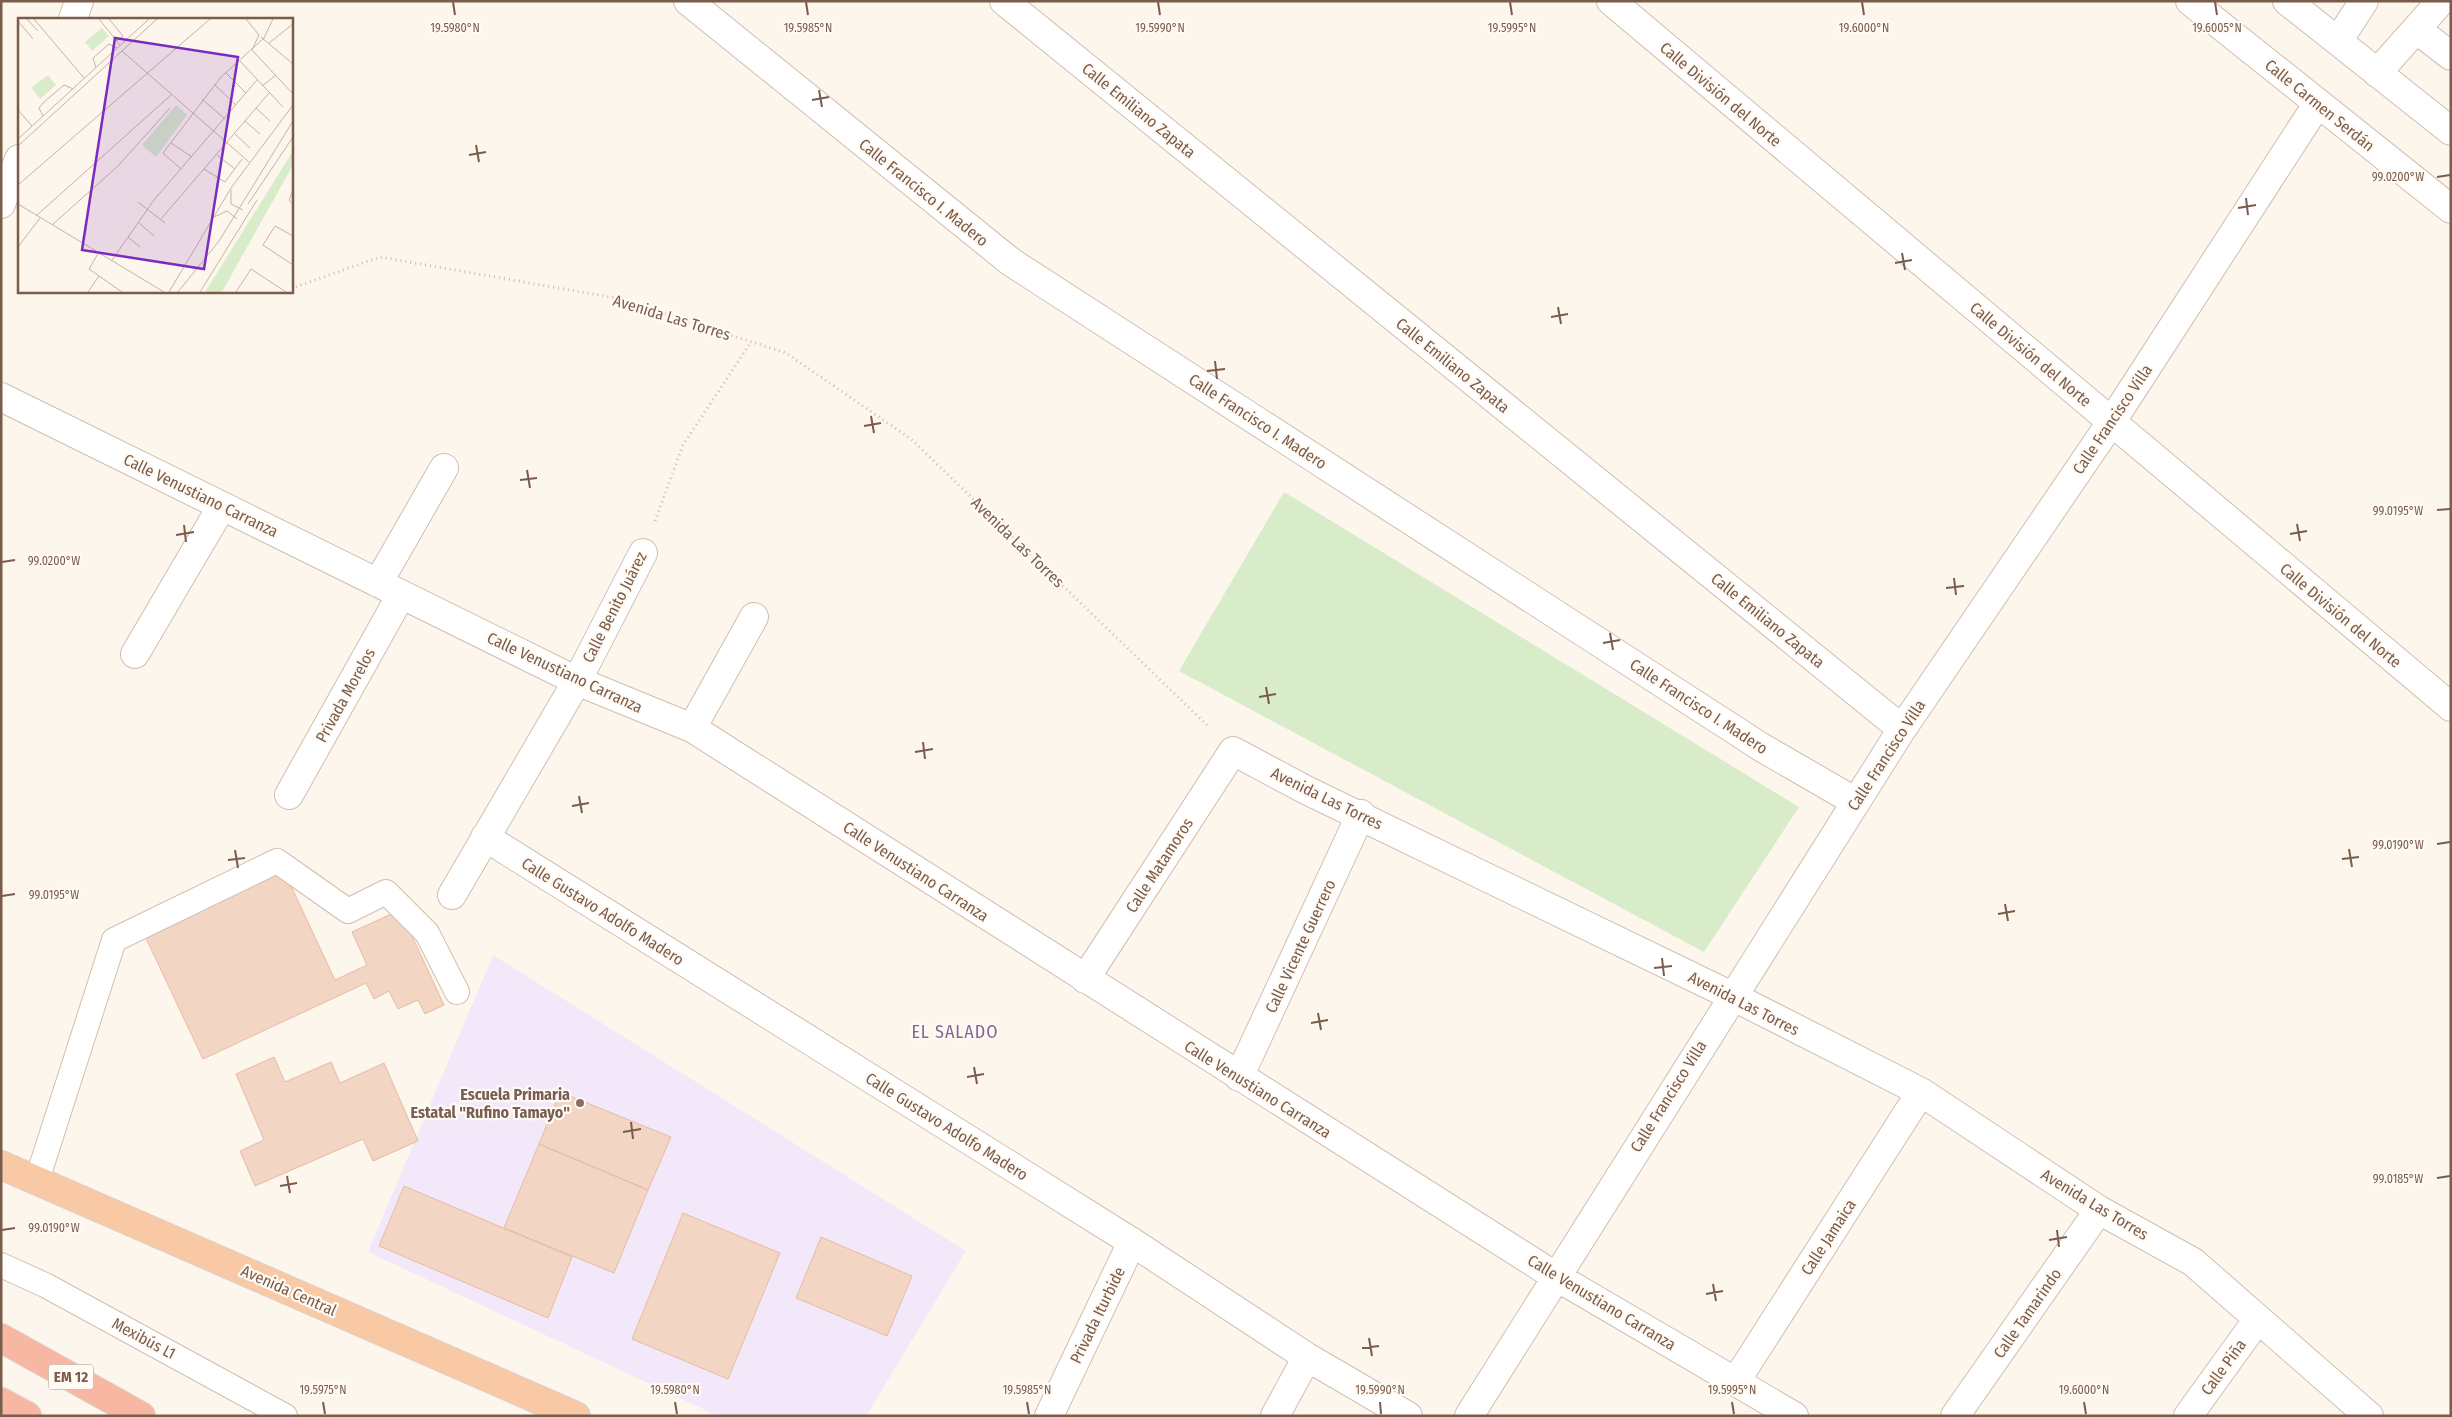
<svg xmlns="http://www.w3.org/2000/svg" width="2452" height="1417" font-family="'Fira Sans Condensed',sans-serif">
<rect width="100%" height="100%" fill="#fdf6ec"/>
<path fill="#f3e8fa" d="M493,955L966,1251L866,1416H718L368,1252Z"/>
<path fill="#d8ecc9" d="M1284,492L1799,807L1704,952L1179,671Z"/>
<path fill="#f3d5c3" stroke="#e6bba3" d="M283,869L335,980L367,965L352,932L400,910L444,1005L425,1014L418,1000L398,1009L389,991L374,999L366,983L203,1059L144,934Z
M274,1057L285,1082L331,1062L340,1083L384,1063L418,1141L373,1161L363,1139L255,1186L240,1151L264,1140L236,1074Z
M560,1092L671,1137L648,1190L539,1144Z
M539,1144L648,1190L614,1273L504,1228Z
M404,1186L572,1257L548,1318L379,1246Z
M683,1213L780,1253L728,1379L632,1339Z
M821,1237L912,1276L887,1336L796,1298Z"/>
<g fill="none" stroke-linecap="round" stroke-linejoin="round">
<defs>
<path id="service" d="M37,1180L114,940L277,861L348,911L386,892L427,933L457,992
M1,1265L45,1285L285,1416"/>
<path id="pedestrian" d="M1761,747L1856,802"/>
<path id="minor" d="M688,1L1011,262L1761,747
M1004,1L1902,729
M1611,1L2451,707
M2190,1L2451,209
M2287,1L2451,131
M2416,29L2451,56
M2338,41L2364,1
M2377,73L2441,1
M1,397L577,681L692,728L1555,1276L1794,1416
M378,583L444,468
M135,654L222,506
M692,728L754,617
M289,795L401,595
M485,837L1132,1242L1307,1357L1408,1416
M452,895L577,681L643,553
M1085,979L1233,751L1306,790L1732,996L1921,1092L2099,1210L2193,1262L2369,1416
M1239,1077L1361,814
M1736,1381L1921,1092
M1049,1416L1132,1242
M1275,1416L1307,1357
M1469,1416L1902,729L2112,421L2318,103
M1955,1416L2099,1210
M2188,1416L2258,1319"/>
<path id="tertiary" d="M73,19L79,1
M1,204L19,159"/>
<path id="trunk" d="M1,1165L576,1416"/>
<path id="motorway" d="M1,1338L141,1416
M1,1402L27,1416"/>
</defs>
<use href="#service" stroke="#d1beb0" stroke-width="26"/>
<use href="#pedestrian" stroke="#d1beb0" stroke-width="30"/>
<use href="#minor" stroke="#d1beb0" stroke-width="30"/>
<use href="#tertiary" stroke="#d1beb0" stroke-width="30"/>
<use href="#trunk" stroke="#dad1cd" stroke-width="30"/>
<use href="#motorway" stroke="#dad1cd" stroke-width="30"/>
<path stroke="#d9b8a5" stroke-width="3" stroke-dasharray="1 4" stroke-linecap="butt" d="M291,286L295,287L380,257L616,298L786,353L911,439L1208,726
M655,521L683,445L751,342"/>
<use href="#service" stroke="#fff" stroke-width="24"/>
<use href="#pedestrian" stroke="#fff" stroke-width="28"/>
<use href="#minor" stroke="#fff" stroke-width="28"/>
<use href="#tertiary" stroke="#fff" stroke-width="28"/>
<use href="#trunk" stroke="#f9c8a4" stroke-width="28"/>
<use href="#motorway" stroke="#f7b7a3" stroke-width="28"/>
</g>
<path fill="none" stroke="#7a5c4d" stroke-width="2" d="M453,2L455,15M806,2L808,15M1158,2L1160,15M1510,2L1512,15M1862,2L1864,15M2215,2L2217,15M819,90L822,107M812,100L829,97M476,145L479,162M469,155L486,152M2437,177L2450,175M2246,198L2248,215M2238,208L2256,205M1902,253L1905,270M1895,263L1912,260M1558,307L1561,324M1551,317L1568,314M1215,361L1217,379M1207,371L1225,369M871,416L874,433M864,426L881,423M527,470L530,488M520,480L537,478M2437,510L2450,509M2297,524L2300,541M184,525L186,542M2290,534L2307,531M176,535L194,532M2,562L15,560M1954,578L1956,595M1946,588L1964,586M1610,633L1613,650M1603,643L1620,640M1266,687L1269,704M1259,697L1276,694M923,742L925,759M915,752L933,749M579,796L582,813M572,806L589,803M2437,844L2450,842M2349,849L2352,867M235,850L238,868M2342,859L2359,857M228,860L245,858M2,896L15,894M2005,904L2008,921M1998,914L2015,911M1662,958L1664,976M1654,968L1672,966M1318,1013L1321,1030M1311,1023L1328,1020M974,1067L977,1084M967,1077L984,1074M631,1122L633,1139M623,1132L641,1129M287,1176L290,1193M2437,1178L2450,1176M280,1186L297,1183M2,1230L15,1228M2057,1230L2059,1247M2049,1240L2067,1237M1713,1284L1716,1301M1706,1294L1723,1291M1369,1338L1372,1356M1362,1348L1379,1346M323,1402L325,1414M675,1402L677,1414M1027,1402L1029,1414M1380,1402L1381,1414M1732,1402L1734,1414M2084,1402L2086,1414"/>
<circle fill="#8d6e63" stroke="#fffaf3" stroke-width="2" cx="580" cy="1103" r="5"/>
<g text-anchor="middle" stroke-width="4.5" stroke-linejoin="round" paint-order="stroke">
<rect fill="#fffaf3" stroke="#a28b7f" stroke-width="1" x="48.5" y="1364.5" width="45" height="25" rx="4"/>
<g font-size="15" font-weight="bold" fill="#7a5c4d">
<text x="71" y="1382">EM 12</text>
</g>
<g font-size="16" fill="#7a5c4d" stroke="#fffaf3">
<text transform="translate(1721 94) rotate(40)" y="6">Calle División del Norte</text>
<text transform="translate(2320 105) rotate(39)" y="6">Calle Carmen Serdán</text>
<text transform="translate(1139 110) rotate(39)" y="6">Calle Emiliano Zapata</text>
<text transform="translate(924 192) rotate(39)" y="6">Calle Francisco I. Madero</text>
<text transform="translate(672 317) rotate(17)" y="6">Avenida Las Torres</text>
<text transform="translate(2031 354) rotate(40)" y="6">Calle División del Norte</text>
<text transform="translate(1453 365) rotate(39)" y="6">Calle Emiliano Zapata</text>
<text transform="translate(2112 419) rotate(-56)" y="6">Calle Francisco Villa</text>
<text transform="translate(1258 421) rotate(33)" y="6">Calle Francisco I. Madero</text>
<text transform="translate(201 495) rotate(26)" y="6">Calle Venustiano Carranza</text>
<text transform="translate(1018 542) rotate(44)" y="6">Avenida Las Torres</text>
<text transform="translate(614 607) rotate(-63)" y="6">Calle Benito Juárez</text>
<text transform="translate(2341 615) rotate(40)" y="6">Calle División del Norte</text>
<text transform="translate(1768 620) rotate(39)" y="6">Calle Emiliano Zapata</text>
<text transform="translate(565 672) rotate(25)" y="6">Calle Venustiano Carranza</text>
<text transform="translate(345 695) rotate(-61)" y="6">Privada Morelos</text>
<text transform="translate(1699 706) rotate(33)" y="6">Calle Francisco I. Madero</text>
<text transform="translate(1886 755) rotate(-57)" y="6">Calle Francisco Villa</text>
<text transform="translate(1327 798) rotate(26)" y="6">Avenida Las Torres</text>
<text transform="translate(1159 865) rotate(-57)" y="6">Calle Matamoros</text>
<text transform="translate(916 871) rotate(33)" y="6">Calle Venustiano Carranza</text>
<text transform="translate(603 911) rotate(32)" y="6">Calle Gustavo Adolfo Madero</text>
<text transform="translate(1300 946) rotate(-65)" y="6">Calle Vicente Guerrero</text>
<text transform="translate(1744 1003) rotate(27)" y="6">Avenida Las Torres</text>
<text transform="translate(1258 1089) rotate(32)" y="6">Calle Venustiano Carranza</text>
<text transform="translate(1668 1096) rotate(-58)" y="6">Calle Francisco Villa</text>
<text transform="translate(947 1126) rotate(32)" y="6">Calle Gustavo Adolfo Madero</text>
<text transform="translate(2095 1204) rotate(31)" y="6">Avenida Las Torres</text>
<text transform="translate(1828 1237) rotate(-57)" y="6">Calle Jamaica</text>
<text transform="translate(289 1290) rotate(24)" y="6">Avenida Central</text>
<text transform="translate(1602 1302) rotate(31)" y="6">Calle Venustiano Carranza</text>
<text transform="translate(2027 1313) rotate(-55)" y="6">Calle Tamarindo</text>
<text transform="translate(1097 1315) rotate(-64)" y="6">Privada Iturbide</text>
<text transform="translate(144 1338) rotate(28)" y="6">Mexibús L1</text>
<text transform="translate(2223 1367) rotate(-54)" y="6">Calle Piña</text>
</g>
<g font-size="16" font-weight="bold" fill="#785e54" stroke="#fffaf3" text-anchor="end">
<text x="570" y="1100">Escuela Primaria<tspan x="570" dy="18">Estatal "Rufino Tamayo"</tspan></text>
</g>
<g font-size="18" letter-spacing="1" fill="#846695" stroke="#fffaf3">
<text x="955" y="1038">EL SALADO</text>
</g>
</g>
<g transform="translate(18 18)">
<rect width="275" height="275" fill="#fdf6ec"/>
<path d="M275,133V147L204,274H187Z" fill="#d8ecc9"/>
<path d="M84,10L91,18L74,33L67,24ZM30,57L38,67L22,81L13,70Z" fill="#d8ecc9"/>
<path d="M158,87L169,97L138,139L124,127Z" fill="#d8ecc9"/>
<path fill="none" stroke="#c5b3a7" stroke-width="1" d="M9,1L20,13M16,1L66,60M81,1L102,27M91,1L105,18L99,23M228,1L241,17L234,32L275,76M0,3L15,21M243,19L275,46M251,25L275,6M104,33L231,144M222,43L265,89M78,50L75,40L91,26L99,30M208,55L228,75M197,67L218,87M244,68L258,57M184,81L207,101M238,90L252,103M0,92L14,108M25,98L21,90L26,84L46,67L55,71M227,103L242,116M217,116L232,130M0,121L131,1M153,125L174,139M0,128L139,1M199,137L217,151M163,151L145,135L203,59L246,20L255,1M186,151L207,164L224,141M0,167L192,1M213,172V186L225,192M275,172L271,182L275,186M120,184L147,205M0,186L146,274M230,186L275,119M18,198L153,77M196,199L209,193L219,201M143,201L251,75M121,205L136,218M34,207L100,148L152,90M275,218L257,208L245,227L275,247M110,219L122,229M0,229L22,200M81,234L71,251L104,274M94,242L136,182L239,62M70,274L81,258M151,274L213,170L275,87M160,274L201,223L275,103M182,274L239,182M218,274L233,251L268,274"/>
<path fill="#7b2cbf" fill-opacity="0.15" stroke="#7b2cbf" stroke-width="2.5" d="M97,20L220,39L186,251L64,232Z"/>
<rect width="275" height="275" fill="none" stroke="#7a5c4d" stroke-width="2.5"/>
</g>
<g font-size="12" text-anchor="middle" fill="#7a5c4d" stroke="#fffaf3" stroke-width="4.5" stroke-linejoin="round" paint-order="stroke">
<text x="455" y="32">19.5980°N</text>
<text x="808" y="32">19.5985°N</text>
<text x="1160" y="32">19.5990°N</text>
<text x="1512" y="32">19.5995°N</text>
<text x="1864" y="32">19.6000°N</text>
<text x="2217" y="32">19.6005°N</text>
<text x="2398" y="181">99.0200°W</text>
<text x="2398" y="515">99.0195°W</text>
<text x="54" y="565">99.0200°W</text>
<text x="2398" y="849">99.0190°W</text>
<text x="54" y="899">99.0195°W</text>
<text x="2398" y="1183">99.0185°W</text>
<text x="54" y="1232">99.0190°W</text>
<text x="323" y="1394">19.5975°N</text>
<text x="675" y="1394">19.5980°N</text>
<text x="1027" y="1394">19.5985°N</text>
<text x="1380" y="1394">19.5990°N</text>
<text x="1732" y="1394">19.5995°N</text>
<text x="2084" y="1394">19.6000°N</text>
</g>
<rect width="2452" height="1417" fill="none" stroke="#7a5c4d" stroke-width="5"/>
</svg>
